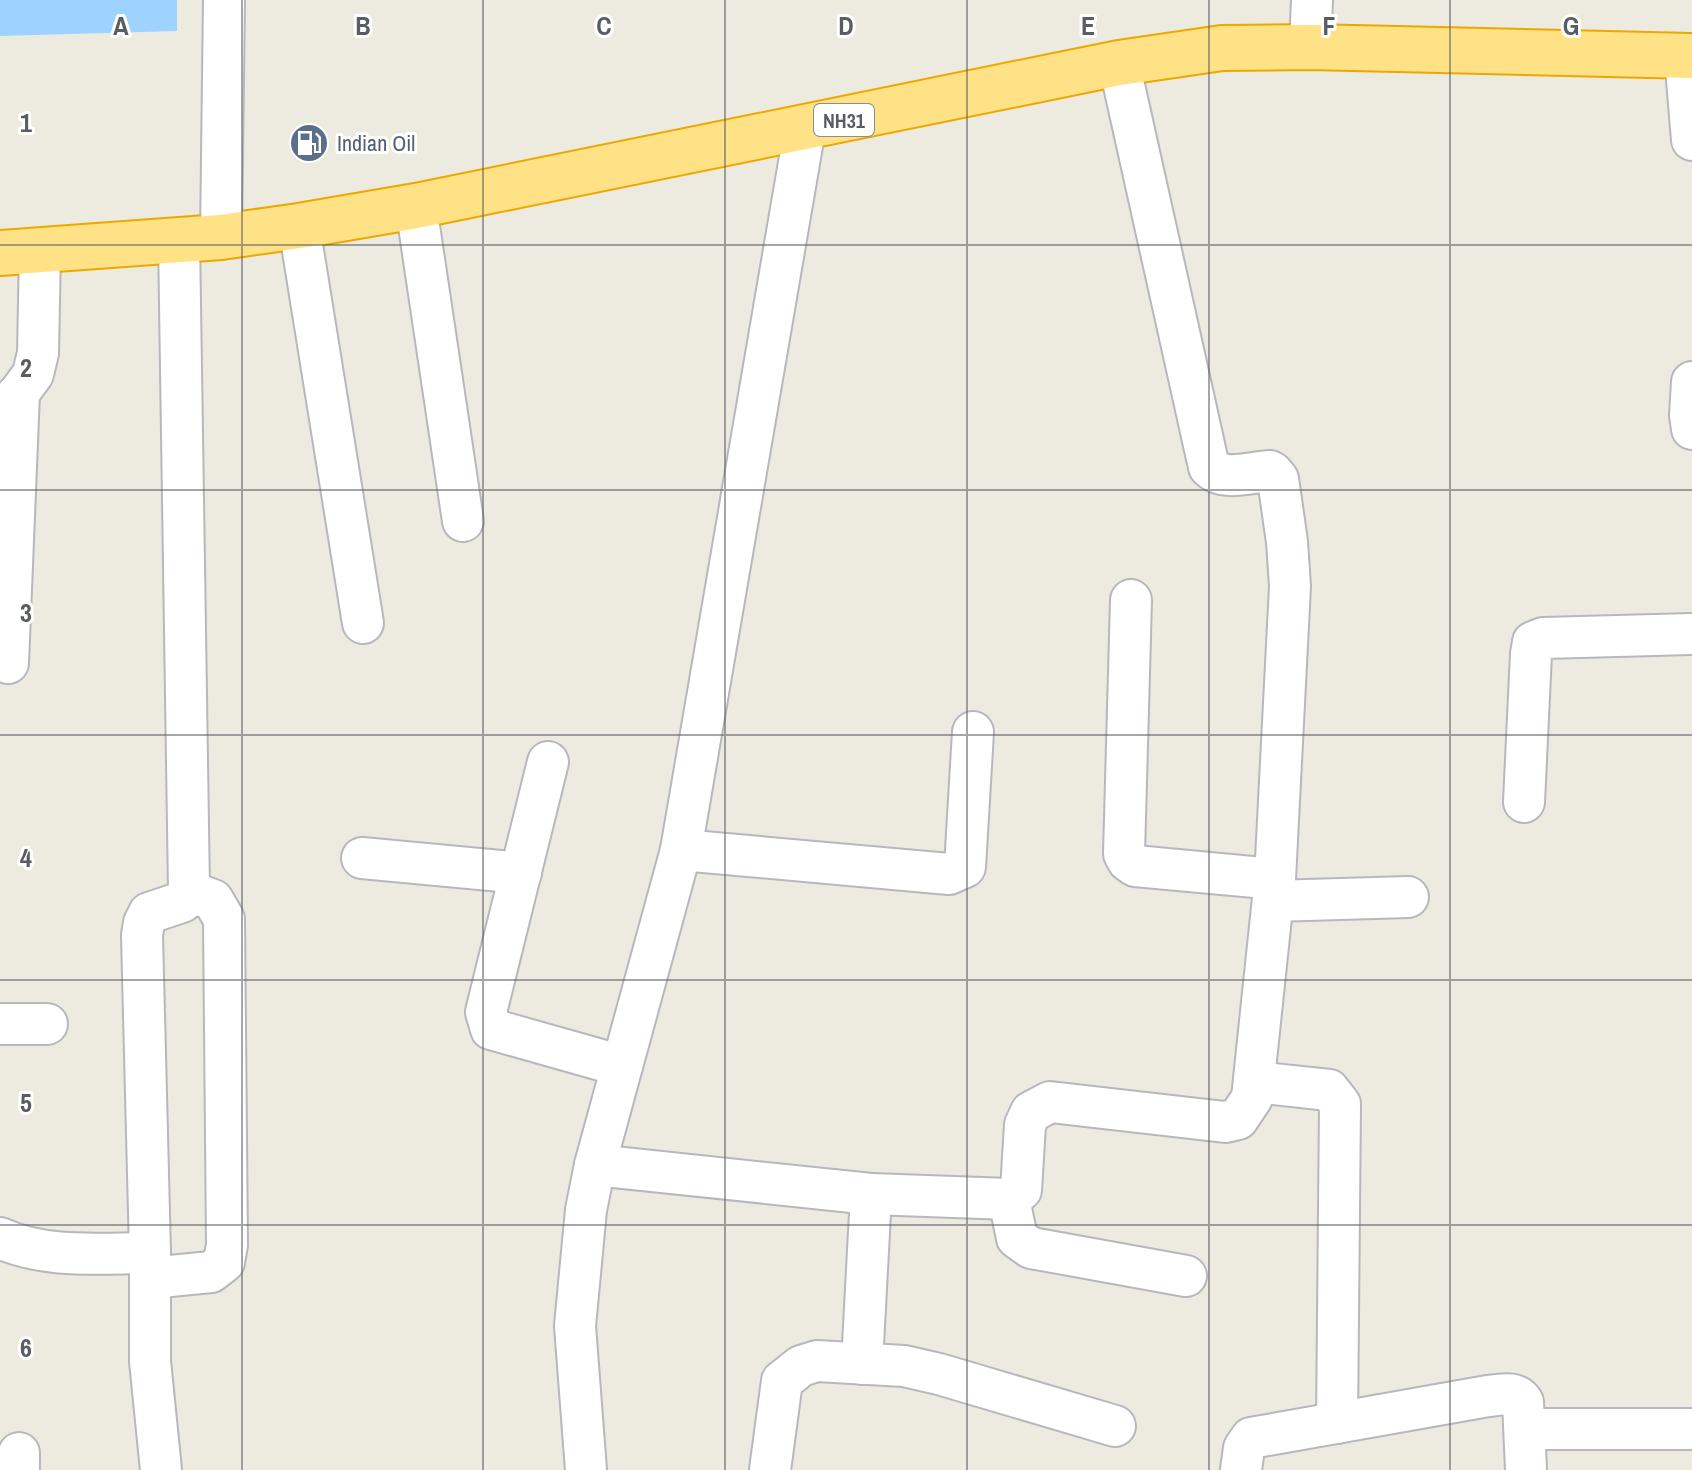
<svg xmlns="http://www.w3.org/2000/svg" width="1692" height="1470" viewBox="0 0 1692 1470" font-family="'Archivo Narrow',sans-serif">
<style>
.water{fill:#9ed3ff}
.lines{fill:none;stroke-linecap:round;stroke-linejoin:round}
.minor-casing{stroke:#b6b8be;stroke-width:44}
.highway-casing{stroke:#eda800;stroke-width:48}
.minor{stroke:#fff;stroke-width:40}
.highway{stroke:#ffe285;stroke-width:44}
.grid{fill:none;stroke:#595d62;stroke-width:2;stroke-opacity:0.55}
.labels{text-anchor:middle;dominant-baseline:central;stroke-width:6;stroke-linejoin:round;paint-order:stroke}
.shield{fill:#fff;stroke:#8b8e91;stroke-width:2}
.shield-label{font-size:20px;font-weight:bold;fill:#595d62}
.service-label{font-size:22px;fill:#4e5e75;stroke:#fff;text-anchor:start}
.grid-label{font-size:26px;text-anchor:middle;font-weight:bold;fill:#595d62;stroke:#fff;stroke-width:6;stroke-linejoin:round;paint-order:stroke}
</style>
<rect width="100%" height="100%" fill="#edeadf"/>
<path class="water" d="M 0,0 L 177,0 L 177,31 L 0,36 Z"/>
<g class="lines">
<g class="minor-casing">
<g id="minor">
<path d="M 1310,47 L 1312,0"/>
<path d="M 1685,56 L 1692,140"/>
<path d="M 1119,63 L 1209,467 C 1224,482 1250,472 1270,471 L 1273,473 L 1278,479 L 1287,542 L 1290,586 L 1275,879"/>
<path d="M 416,206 L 463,521"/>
<path d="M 299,226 L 363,623"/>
<path d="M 221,237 L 224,0"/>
<path d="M 1692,382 L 1690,415 L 1692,429"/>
<path d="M 0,412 L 19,393 L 33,374 L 38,353 L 40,251"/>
<path d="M 8,663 L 19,393"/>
<path d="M 548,762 L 486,1012 L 491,1029 L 622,1066"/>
<path d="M 1524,802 L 1531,654 L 1533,642 L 1543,638 L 1692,634"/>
<path d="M 681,850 L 949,874 L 965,867 L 973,732"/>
<path d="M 362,858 L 521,873"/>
<path d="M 1273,901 L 1408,897"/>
<path d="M 0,1024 L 47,1024"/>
<path d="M 1254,1082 L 1329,1090 L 1340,1104 L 1337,1423"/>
<path d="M 595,1165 L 871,1194 L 1009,1199 L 1021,1190 L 1025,1125 L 1031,1112 L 1050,1102 L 1225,1122 L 1238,1119 L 1252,1098 L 1275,879 L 1135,866 L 1128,861 L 1124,854 L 1131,600"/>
<path d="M 1009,1199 L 1017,1238 L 1031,1248 L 1186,1276"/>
<path d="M 0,1238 C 47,1259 99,1253 150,1253"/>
<path d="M 150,1278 L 211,1272 L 224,1262 L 227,1245 L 224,919 L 213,900 L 189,891"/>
<path d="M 862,1364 L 871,1194"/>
<path d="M 1525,1429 L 1692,1429"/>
<path d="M 19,1453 L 19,1470"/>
<path d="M 161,1470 L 150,1361 L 150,1253 L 142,935 L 144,923 L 149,913 L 182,902 L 187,898 L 189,891 L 179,239"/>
<path d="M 586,1470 L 575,1326 L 586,1210 L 595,1165 L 681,850 L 805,128"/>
<path d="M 770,1470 L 782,1381 L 801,1366 L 817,1361 L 904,1366 L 939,1374 L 1115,1426"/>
<path d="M 1241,1470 L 1244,1448 L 1251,1438 L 1488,1396 C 1501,1395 1515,1390 1523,1402 L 1526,1470"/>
</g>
</g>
<g class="highway-casing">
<path id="highway" d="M 0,253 L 221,237 L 299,226 L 416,206 L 1119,63 L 1222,48 L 1310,47 L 1692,56"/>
</g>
<use href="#minor" class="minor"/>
<use href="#highway" class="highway"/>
</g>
<path class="grid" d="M 242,0 L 242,1470M 483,0 L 483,1470M 725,0 L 725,1470M 967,0 L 967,1470M 1209,0 L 1209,1470M 1450,0 L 1450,1470M 0,245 L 1692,245M 0,490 L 1692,490M 0,735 L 1692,735M 0,980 L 1692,980M 0,1225 L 1692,1225"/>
<defs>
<g id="fuel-disc" transform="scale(2)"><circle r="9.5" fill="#5c6f8a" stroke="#fff"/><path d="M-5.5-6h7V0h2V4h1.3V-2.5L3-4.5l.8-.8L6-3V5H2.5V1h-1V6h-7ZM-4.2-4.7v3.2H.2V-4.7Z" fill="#fff"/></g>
</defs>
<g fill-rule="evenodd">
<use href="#fuel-disc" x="309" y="143"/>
</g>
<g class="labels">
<rect class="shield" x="814" y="104" width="60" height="32" rx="6"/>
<g class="shield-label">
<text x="844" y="120">NH31</text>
</g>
<g class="service-label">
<text x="337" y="143">Indian Oil</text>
</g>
</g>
<g class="grid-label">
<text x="121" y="35">A</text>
<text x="363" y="35">B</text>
<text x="604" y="35">C</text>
<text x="846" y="35">D</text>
<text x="1088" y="35">E</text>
<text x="1329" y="35">F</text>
<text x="1571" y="35">G</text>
<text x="26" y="132">1</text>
<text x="26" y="377">2</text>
<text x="26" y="622">3</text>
<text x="26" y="867">4</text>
<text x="26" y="1112">5</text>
<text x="26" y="1357">6</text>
</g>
</svg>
